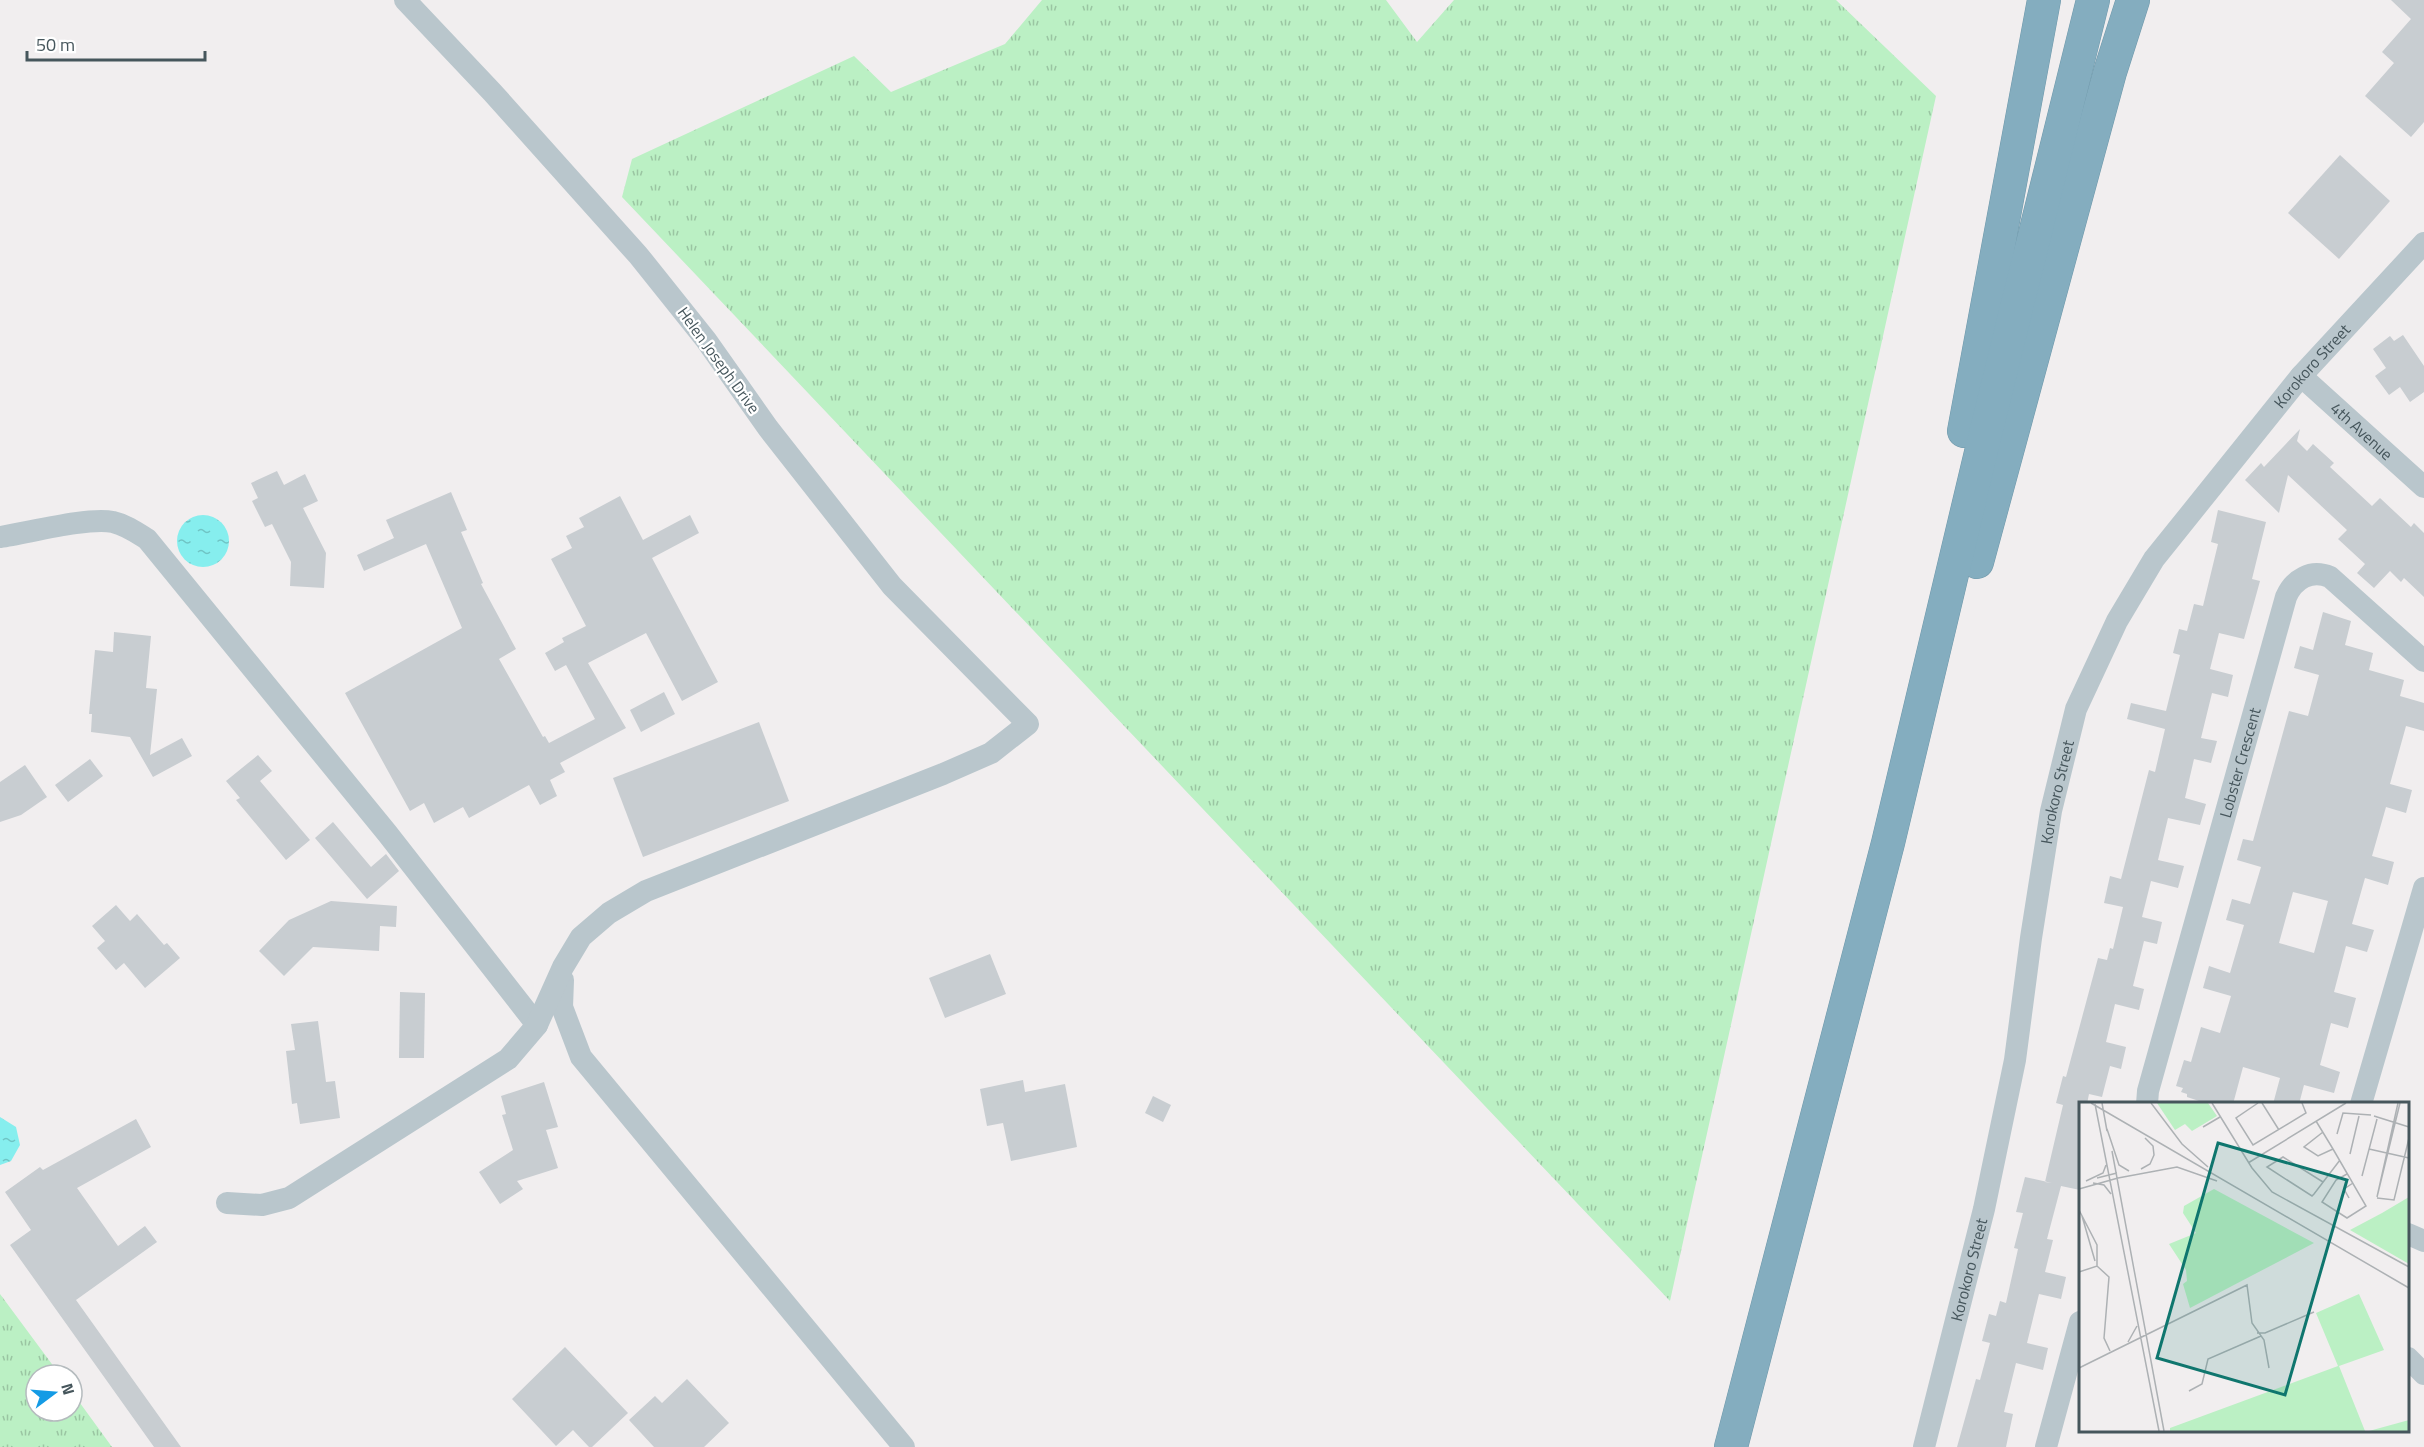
<svg xmlns="http://www.w3.org/2000/svg" width="2424" height="1447" viewBox="0 0 2424 1447" font-family="'Titillium Web',sans-serif">
<style>
.grass{fill:url(#grass-tufts)}
.water{fill:url(#water-ripples)}
.building{fill:#c8cdd1;fill-rule:evenodd}
.lines{fill:none;stroke-linecap:round;stroke-linejoin:round}
.highway-casing{stroke:#6f98aa;stroke-width:34}
.street{stroke:#b9c6cc;stroke-width:22}
.highway{stroke:#84adbf;stroke-width:33}
.labels{text-anchor:middle;dominant-baseline:central;stroke-width:4.5;stroke-linejoin:round;paint-order:stroke}
.street-label{font-size:16px;fill:#46565c;stroke:#fff}
.inset-road{fill:none;stroke:#adb1b4;stroke-width:1.5}
.view{fill:#0f766e;fill-opacity:0.15;stroke:#0f766e;stroke-width:3}
.inset-edge{fill:none;stroke:#46565c;stroke-width:3}
</style>
<defs>
<pattern id="grass-tufts" width="24" height="20" patternUnits="userSpaceOnUse" patternTransform="scale(1.5)"><rect width="24" height="20" fill="#bbf0c4"/><path d="M3 7l-1-3M5 7V3M7 7l1-3M15 17l-1-3M17 17v-4M19 17l1-3" fill="none" stroke="#9ac5a2"/></pattern>
<pattern id="water-ripples" width="26" height="14" patternUnits="userSpaceOnUse" patternTransform="scale(1.5)"><rect width="26" height="14" fill="#86eeee"/><path d="M2 4q2-2 4 0t4 0M15 11q2-2 4 0t4 0" fill="none" stroke="#6fc4c4"/></pattern>
</defs>
<rect width="100%" height="100%" fill="#f1eeef"/>
<g class="grass">
<path d="M 1042,0 L 1386,0 L 1417,42 L 1454,0 L 1836,0 L 1936,96 L 1670,1301 L 622,197 L 632,159 L 854,56 L 891,92 L 1005,44 Z"/>
<path d="M 0,1294 L 60,1375 L 36,1375 L 36,1411 L 72,1411 L 72,1392 L 112,1447 L 0,1447 Z"/>
</g>
<g class="water">
<circle cx="203" cy="541" r="26"/>
<path d="M 0,1117 L 16,1127 L 20,1145 L 11,1161 L 0,1165 Z"/>
</g>
<g class="building">
<path d="M 2391,0 L 2424,0 L 2424,122 L 2411,137 L 2365,96 L 2394,63 L 2382,52 L 2411,19 Z"/>
<path d="M 2340,155 L 2390,201 L 2339,259 L 2288,213 Z"/>
<path d="M 2403,335 L 2424,366 L 2424,392 L 2410,402 L 2400,387 L 2389,395 L 2375,376 L 2386,368 L 2373,349 L 2390,336 L 2394,341 Z"/>
<path d="M 2300,429 L 2297,441 L 2307,451 L 2313,444 L 2334,463 L 2330,467 L 2372,506 L 2380,498 L 2411,527 L 2414,523 L 2424,533 L 2424,597 L 2404,578 L 2401,582 L 2390,571 L 2374,588 L 2357,573 L 2365,564 L 2338,539 L 2347,530 L 2288,475 L 2279,513 L 2245,480 L 2261,463 L 2264,467 Z"/>
<path d="M 277,471 L 284,485 L 305,474 L 318,501 L 303,508 L 326,553 L 324,588 L 290,586 L 291,562 L 272,524 L 265,527 L 252,501 L 258,498 L 251,483 Z"/>
<path d="M 451,492 L 467,530 L 461,532 L 483,583 L 481,584 L 516,649 L 499,659 L 543,737 L 545,736 L 549,743 L 595,719 L 566,665 L 555,671 L 545,653 L 564,642 L 562,638 L 586,626 L 551,559 L 572,548 L 566,536 L 584,527 L 579,518 L 620,496 L 643,540 L 690,515 L 699,533 L 652,558 L 718,682 L 682,701 L 646,633 L 588,663 L 626,728 L 560,763 L 565,772 L 550,780 L 557,796 L 540,805 L 529,785 L 469,818 L 463,807 L 434,823 L 424,803 L 410,811 L 345,693 L 462,628 L 426,544 L 364,571 L 357,555 L 394,538 L 386,520 Z"/>
<path d="M 2218,510 L 2266,522 L 2252,579 L 2260,581 L 2244,639 L 2219,633 L 2210,669 L 2233,675 L 2228,697 L 2212,693 L 2201,738 L 2217,741 L 2211,763 L 2194,759 L 2185,798 L 2206,804 L 2200,825 L 2168,818 L 2158,860 L 2184,866 L 2178,888 L 2151,881 L 2142,917 L 2162,922 L 2157,944 L 2144,941 L 2133,986 L 2144,989 L 2139,1010 L 2115,1004 L 2106,1042 L 2126,1047 L 2121,1069 L 2110,1066 L 2102,1097 L 2089,1094 L 2087,1104 L 2080,1104 L 2080,1190 L 2061,1186 L 2047,1239 L 2053,1240 L 2045,1272 L 2066,1277 L 2061,1299 L 2039,1294 L 2027,1343 L 2048,1348 L 2043,1370 L 2016,1363 L 2004,1412 L 2013,1414 L 2006,1447 L 1957,1447 L 1976,1379 L 1980,1380 L 1990,1343 L 1982,1341 L 1989,1314 L 1996,1316 L 2000,1301 L 2006,1303 L 2018,1249 L 2014,1248 L 2023,1213 L 2016,1212 L 2025,1177 L 2052,1183 L 2045,1182 L 2063,1105 L 2056,1103 L 2063,1076 L 2066,1077 L 2098,958 L 2107,960 L 2110,948 L 2113,949 L 2123,907 L 2104,903 L 2110,876 L 2121,879 L 2149,770 L 2155,772 L 2165,729 L 2127,719 L 2131,703 L 2166,711 L 2180,655 L 2173,653 L 2179,629 L 2187,631 L 2194,604 L 2203,606 L 2218,544 L 2211,542 Z"/>
<path d="M 2323,612 L 2351,621 L 2345,645 L 2373,653 L 2369,670 L 2404,680 L 2400,696 L 2424,703 L 2424,731 L 2406,726 L 2390,784 L 2412,790 L 2406,813 L 2386,807 L 2372,856 L 2394,862 L 2388,885 L 2365,878 L 2352,924 L 2374,930 L 2367,952 L 2346,946 L 2334,992 L 2356,998 L 2348,1028 L 2331,1023 L 2320,1065 L 2340,1072 L 2334,1093 L 2304,1085 L 2299,1104 L 2273,1104 L 2280,1078 L 2243,1067 L 2233,1104 L 2208,1104 L 2187,1097 L 2187,1094 L 2181,1092 L 2183,1088 L 2176,1086 L 2184,1060 L 2191,1062 L 2201,1027 L 2220,1033 L 2231,996 L 2203,988 L 2209,966 L 2230,973 L 2244,925 L 2226,920 L 2232,899 L 2250,904 L 2261,867 L 2237,860 L 2243,839 L 2253,841 L 2289,711 L 2308,716 L 2319,675 L 2294,668 L 2300,646 L 2313,650 ZM 2293,892 L 2328,901 L 2314,953 L 2279,943 Z"/>
<path d="M 114,632 L 151,636 L 146,688 L 157,689 L 150,755 L 182,738 L 192,756 L 153,777 L 130,737 L 91,732 L 92,714 L 89,714 L 95,650 L 113,652 Z"/>
<path d="M 664,692 L 675,714 L 641,732 L 630,710 Z"/>
<path d="M 759,722 L 789,801 L 643,857 L 613,778 Z"/>
<path d="M 258,755 L 272,771 L 260,781 L 310,840 L 286,860 L 236,800 L 240,798 L 226,781 Z"/>
<path d="M 90,759 L 103,776 L 68,802 L 55,785 Z"/>
<path d="M 25,765 L 47,797 L 21,815 L 0,822 L 0,782 Z"/>
<path d="M 333,822 L 371,867 L 386,854 L 399,871 L 367,899 L 315,838 Z"/>
<path d="M 331,901 L 397,906 L 396,927 L 380,926 L 379,951 L 313,947 L 284,976 L 259,951 L 289,920 Z"/>
<path d="M 116,905 L 130,921 L 137,914 L 164,945 L 167,943 L 180,958 L 145,988 L 124,963 L 116,970 L 97,948 L 105,941 L 92,926 Z"/>
<path d="M 990,954 L 1006,994 L 945,1018 L 929,978 Z"/>
<path d="M 400,992 L 425,993 L 424,1058 L 399,1058 Z"/>
<path d="M 318,1021 L 326,1082 L 335,1081 L 340,1118 L 300,1124 L 297,1103 L 292,1104 L 286,1051 L 295,1050 L 291,1024 Z"/>
<path d="M 1023,1080 L 1025,1092 L 1065,1084 L 1077,1147 L 1011,1161 L 1003,1123 L 987,1126 L 980,1089 Z"/>
<path d="M 544,1082 L 558,1127 L 546,1130 L 558,1168 L 517,1181 L 523,1189 L 500,1204 L 479,1172 L 513,1150 L 502,1115 L 506,1114 L 501,1096 Z"/>
<path d="M 1153,1096 L 1171,1105 L 1163,1122 L 1145,1113 Z"/>
<path d="M 136,1119 L 151,1147 L 77,1188 L 118,1246 L 145,1226 L 157,1242 L 76,1300 L 181,1447 L 154,1447 L 10,1245 L 31,1230 L 5,1192 L 40,1167 L 43,1170 Z"/>
<path d="M 565,1347 L 628,1413 L 592,1447 L 589,1447 L 573,1430 L 556,1446 L 512,1399 Z"/>
<path d="M 687,1379 L 729,1423 L 704,1447 L 654,1447 L 629,1420 L 655,1396 L 662,1403 Z"/>
</g>
<g class="lines">
<g class="highway-casing">
<g id="highway">
<path d="M 1964,431 L 2044,0"/>
<path d="M 1977,562 L 2110,72 L 2133,0"/>
<path d="M 1731,1447 L 1888,843 L 1988,423 L 2093,0"/>
</g>
</g>
<g class="street">
<path id="s1" d="M 2301,376 L 2424,487"/>
<path d="M 0,537 C 28,533 87,517 113,522 C 126,525 136,532 147,539 L 387,833 L 537,1025"/>
<path d="M 563,980 L 562,1007 L 581,1057 L 904,1447"/>
<path id="s2" d="M 2147,1104 L 2148,1091 L 2286,597 C 2294,579 2311,569 2330,577 L 2424,661"/>
<path d="M 2361,1104 L 2424,888"/>
<path d="M 227,1203 L 262,1205 L 289,1198 L 508,1059 L 537,1025 L 563,967 L 581,937 L 609,913 L 646,891 L 943,774 L 991,753 L 1028,724 L 892,586 L 768,428 L 706,340 L 638,255 L 492,92 L 405,0"/>
<path d="M 2408,1234 L 2424,1241"/>
<path d="M 2408,1358 L 2424,1374"/>
<path id="s3" d="M 1924,1447 L 1984,1209 L 2015,1060 L 2031,938 L 2051,811 L 2076,709 L 2117,621 L 2154,559 L 2301,376 L 2424,243"/>
<path d="M 2046,1447 L 2080,1322"/>
</g>
<use href="#highway" class="highway"/>
</g>
<g class="labels">
<g class="street-label">
<text transform="translate(719 360) rotate(54)">Helen Joseph Drive</text>
<text stroke="none"><textPath href="#s3" startOffset="1173">Korokoro Street</textPath></text>
<text stroke="none"><textPath href="#s1" startOffset="82">4th Avenue</textPath></text>
<text stroke="none"><textPath href="#s2" startOffset="354">Lobster Crescent</textPath></text>
<text stroke="none"><textPath href="#s3" startOffset="669">Korokoro Street</textPath></text>
<text stroke="none"><textPath href="#s3" startOffset="183">Korokoro Street</textPath></text>
</g>
</g>
<g transform="translate(2079 1102)">
<rect width="330" height="330" fill="#f1eeef"/>
<path d="M 78,1 L 129,1 L 138,14 L 113,29 L 106,22 L 96,28 ZM 135,87 L 235,141 L 111,206 L 104,182 L 108,179 L 107,168 L 90,142 L 117,131 L 104,111 L 105,104 ZM 330,95 L 330,162 L 271,128 L 303,111 ZM 280,192 L 305,248 L 260,264 L 286,329 L 91,329 L 91,326 L 259,264 L 237,211 ZM 330,318 L 330,329 L 290,329 Z" fill="#bbf0c4"/>
<path class="inset-road" d="M 12,1 L 330,186M 23,1 L 28,29M 72,1 L 103,42 L 129,65M 133,1 L 173,66 L 193,90 L 330,165M 179,1 L 157,16 L 174,43 L 227,11 L 223,1M 183,1 L 200,28M 319,1 L 298,95 L 321,1M 16,2 L 80,329M 295,14 L 330,25M 237,19 L 254,47 L 287,104 L 268,116 L 243,100 L 257,78 L 268,72M 124,25 L 141,15M 28,27 L 40,63 L 50,69M 244,30 L 225,45 L 239,54 L 254,47M 258,32 L 264,11 L 292,13M 290,47 L 330,56M 33,49 L 85,329M 271,52 L 280,14M 169,61 L 267,1M 62,67 L 71,62 L 75,53 L 74,44 L 66,36M 283,74 L 298,17M 18,76 L 38,71M 39,76 L 98,65 L 138,79M 7,79 L 24,71 L 27,63M 244,80 L 204,55 L 188,65 L 233,94 L 235,92 L 261,58M 14,81 L 25,83 L 32,92M 0,87 L 39,76M 270,96 L 265,87 L 274,81M 298,96 L 315,98 L 330,36M 0,108 L 18,143 L 18,164M 3,114 L 16,159M 0,170 L 18,164 L 30,175 L 25,236 L 31,249M 178,231 L 186,231 L 235,210M 49,240 L 58,224M 0,266 L 168,183 L 173,221 L 185,238 L 190,266M 110,289 L 123,282 L 129,257 L 182,234"/>
<path class="view" d="M 139,41 L 268,78 L 206,293 L 78,256 Z"/>
<rect width="330" height="330" class="inset-edge"/>
</g>
<g transform="translate(54 1393) rotate(74)"><circle r="28" fill="#ffffff" stroke="#b5bbbe" stroke-width="1.5"/>
<path d="M0-4.5L10 22L0 15L-10 22Z" fill="#149be5"/>
<text y="-9" font-size="16" font-weight="bold" text-anchor="middle" fill="#46565c">N</text>
</g>
<path d="M27 51v9h178v-9" fill="none" stroke="#46565c" stroke-width="3"/>
<text x="36" y="51" font-size="18" fill="#46565c" stroke="#ffffff" stroke-width="4.5" paint-order="stroke">50 m</text>
</svg>
